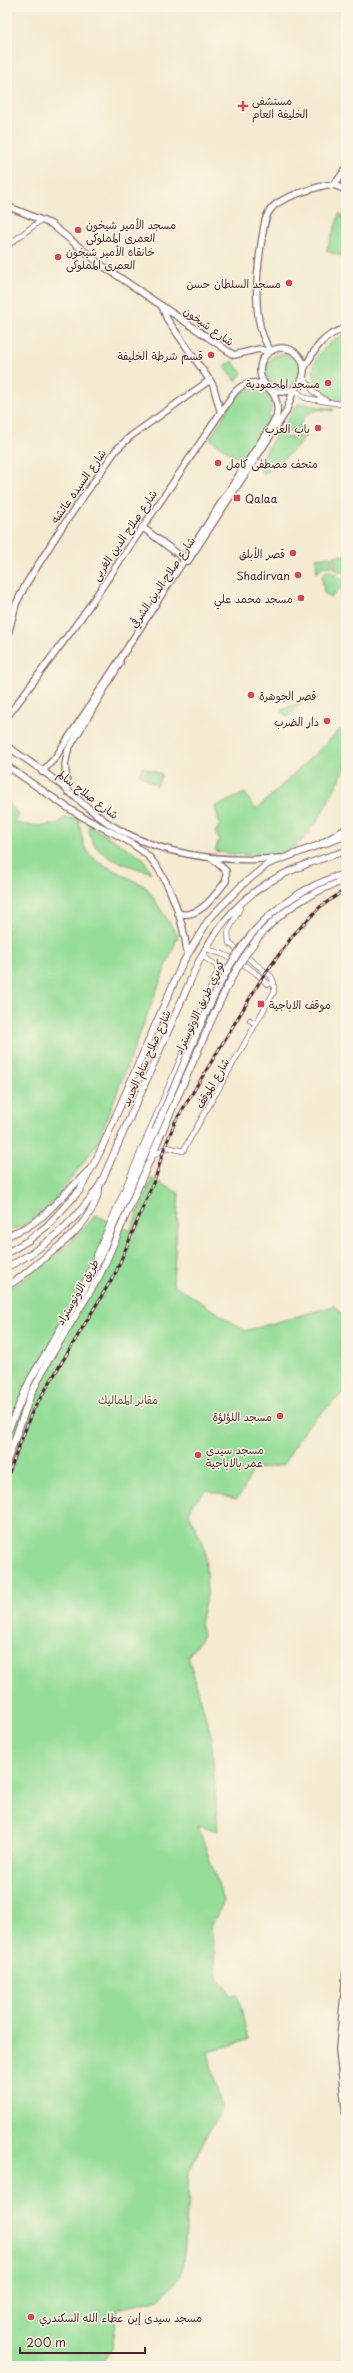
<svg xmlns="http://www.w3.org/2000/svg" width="353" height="2373" viewBox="0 0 353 2373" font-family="'Playpen Sans','Playpen Sans Arabic',sans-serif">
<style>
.green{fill:#95dd98;stroke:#707e62}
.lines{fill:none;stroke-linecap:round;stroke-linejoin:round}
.minor-casing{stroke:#866665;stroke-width:6}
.major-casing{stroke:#866665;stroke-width:8}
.highway-casing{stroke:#866665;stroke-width:8}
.minor{stroke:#fff;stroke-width:4.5}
.major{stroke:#fff;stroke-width:5.5}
.highway{stroke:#fff;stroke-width:6}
.rail-casing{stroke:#4a1f2b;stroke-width:3}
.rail{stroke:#fcf5e5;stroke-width:1.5;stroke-dasharray:4.5;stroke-linecap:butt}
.highway-bridge-casing{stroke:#866665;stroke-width:8;stroke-linecap:butt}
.highway-bridge{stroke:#fff;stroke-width:6}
.poi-dot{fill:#d1495b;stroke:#fcf5e5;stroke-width:1.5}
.labels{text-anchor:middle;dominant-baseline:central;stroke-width:3;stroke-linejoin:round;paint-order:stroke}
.poi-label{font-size:11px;fill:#4a1f2b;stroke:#fcf5e5;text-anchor:start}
.street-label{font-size:11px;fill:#4a1f2b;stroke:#fcf5e5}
.park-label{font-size:11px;fill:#5d4e46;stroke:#fcf5e5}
</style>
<rect width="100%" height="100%" fill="#fcf5e5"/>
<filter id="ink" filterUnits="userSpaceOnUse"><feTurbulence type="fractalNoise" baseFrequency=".025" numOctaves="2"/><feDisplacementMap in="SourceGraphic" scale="8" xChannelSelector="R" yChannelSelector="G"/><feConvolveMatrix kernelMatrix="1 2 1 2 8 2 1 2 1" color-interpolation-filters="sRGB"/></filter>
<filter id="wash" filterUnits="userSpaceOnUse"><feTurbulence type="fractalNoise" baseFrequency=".012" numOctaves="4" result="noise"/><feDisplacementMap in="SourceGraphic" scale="16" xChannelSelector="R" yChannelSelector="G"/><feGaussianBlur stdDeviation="0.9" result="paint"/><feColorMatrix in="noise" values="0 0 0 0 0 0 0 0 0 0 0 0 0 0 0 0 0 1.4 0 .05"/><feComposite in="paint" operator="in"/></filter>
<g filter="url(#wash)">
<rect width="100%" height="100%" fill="#f5ebd2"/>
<g class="green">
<path d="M 340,213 L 346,224 L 346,257 L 326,251 Z"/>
<path d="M 346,333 L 346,403 C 313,397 301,368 328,345 C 333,340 340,337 346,333 Z"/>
<circle cx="283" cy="371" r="17"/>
<path d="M 232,361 L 242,373 L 236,381 L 224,367 Z"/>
<path d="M 252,389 C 295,394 253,445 243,462 L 210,439 C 220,423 233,393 252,389 Z"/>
<path d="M 298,404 L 302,404 L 334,409 L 333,411 C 317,408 305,410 299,428 L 302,429 L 293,434 L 286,429 L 285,424 Z"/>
<path d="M 280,429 L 287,437 L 294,438 L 302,435 L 303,440 L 296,448 L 265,474 L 261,471 L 261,459 Z"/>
<path d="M 346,555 L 346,574 L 335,569 L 334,556 Z"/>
<path d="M 331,556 L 333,567 L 324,566 L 317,573 L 316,558 Z"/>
<path d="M 326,571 L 331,572 L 344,581 L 343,587 L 330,598 L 324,593 L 322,577 Z"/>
<path d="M 303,701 L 287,718 L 282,710 Z"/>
<path d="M 346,724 L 346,767 L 316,824 L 309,829 L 310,832 C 304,839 297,846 289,850 C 271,859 234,855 215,851 L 219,839 L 215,832 L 220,825 L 215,807 L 245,793 L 254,808 L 258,808 Z"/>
<path d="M 142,767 L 162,774 L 157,786 L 139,774 Z"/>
<path d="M 7,802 L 18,814 L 15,822 C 22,826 53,827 59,823 C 61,822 62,819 64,818 L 78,818 L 84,846 L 88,852 L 98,862 L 146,887 L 178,936 L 96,1146 L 53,1202 L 41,1213 L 23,1226 L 7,1231 Z"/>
<path d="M 89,825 L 143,858 L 151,873 C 128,864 87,858 89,825 Z"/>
<path d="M 152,1179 L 179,1193 L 173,1284 L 245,1331 L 334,1306 L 346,1319 L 346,1390 L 306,1427 L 283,1465 L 252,1470 L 243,1491 L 236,1499 L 207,1490 L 191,1505 L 189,1514 L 205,1548 L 207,1595 L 200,1623 L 203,1636 L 188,1656 L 211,1735 L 218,1831 L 198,1826 L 224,1901 L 211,1926 L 217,1977 L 231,1995 L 238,1995 L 248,2040 L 208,2052 L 222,2111 L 204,2140 L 189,2172 L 185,2244 L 181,2276 L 160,2299 L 118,2309 L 112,2349 L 99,2366 L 7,2366 L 7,1290 C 35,1274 76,1241 95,1215 L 130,1231 Z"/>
</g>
</g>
<g filter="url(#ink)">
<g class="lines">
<g class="minor-casing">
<g id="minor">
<path d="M 7,246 L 41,220"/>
<path d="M 303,377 L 314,392 L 325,400"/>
<path d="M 294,389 L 305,398 L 346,405"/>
<path d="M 205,949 C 226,953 254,968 267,984 L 274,983"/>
<path d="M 250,1020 L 256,1024"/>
<path d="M 151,1157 L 167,1147 L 183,1151 L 274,992 L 274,983 L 271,976 L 229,943 L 228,932 L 240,908"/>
<path d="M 83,1286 L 218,971 L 216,965 L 202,956"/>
</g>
</g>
<g class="major-casing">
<g id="major">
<path d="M 334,185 L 346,169"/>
<path d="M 345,190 L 346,179"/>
<path d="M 7,206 L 51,224 L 100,264 L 234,355 L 259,349 L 269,352"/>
<path d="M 162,306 L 167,319 L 213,385 L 220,410"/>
<circle cx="282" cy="370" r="22"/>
<path d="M 271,351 C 250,323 257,270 262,238 C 264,228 264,217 271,209 C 280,197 312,189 326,185 L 334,185 L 346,190"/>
<path d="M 304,369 C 315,348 323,335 346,328"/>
<path d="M 142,527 L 187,561"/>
<path d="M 188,561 L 286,412 L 294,389"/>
<path d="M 7,638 L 16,604 L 26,584 L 60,530 L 116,450 L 131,436 L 210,380"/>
<path d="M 7,717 L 81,618 L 234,393 C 253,370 284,389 276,418 L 89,707 L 55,758 L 42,772"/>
<path d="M 7,746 C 25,759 44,771 61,785 C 78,799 93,813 111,825 C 163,857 222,863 281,858"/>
<path d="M 7,766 C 31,782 55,800 81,816 C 103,829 133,840 151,859 C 170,881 184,924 187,952"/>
<path d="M 68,792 L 65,765 L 68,750 L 120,663"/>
<path d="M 178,913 C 199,920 215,895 226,881 L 226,871 L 213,859"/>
<path d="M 346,1973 L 339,2049 L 346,2116"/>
</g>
</g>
<g class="highway-casing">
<g id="highway">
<path d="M 323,844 L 346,836"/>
<path d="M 7,1236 L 27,1227 L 43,1216 L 92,1167"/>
<path d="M 7,1253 L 29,1240 L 48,1225 L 80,1190 L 100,1152 L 182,964 L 209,919 L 242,885 L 268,864 L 319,845 L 346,829"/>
<path d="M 7,1267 C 46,1248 76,1221 100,1185 L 199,961 C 234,893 276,872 346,851"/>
<path d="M 7,1286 C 19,1280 29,1270 39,1262 C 64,1243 92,1222 99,1190"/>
<path d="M 7,1433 L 30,1380 L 91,1277 L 155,1131"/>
<path d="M 7,1461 L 31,1394 L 48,1361 L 100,1275 L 162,1132"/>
</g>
</g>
<use href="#minor" class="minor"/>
<use href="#major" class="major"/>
<use href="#highway" class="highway"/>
<g class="rail-casing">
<path id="rail" d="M 7,1478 L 32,1412 L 116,1272 L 156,1176 L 164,1149 L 175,1122 L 262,978 L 294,934 L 320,907 L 346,889"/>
</g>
<use href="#rail" class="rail"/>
<g class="highway-bridge-casing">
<g id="highway-bridge">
<path d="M 155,1131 C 169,1099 183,1066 197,1033 C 231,955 260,900 346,873"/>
<path d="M 162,1132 C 176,1100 190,1068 205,1035 C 237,961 263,907 346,880"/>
</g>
</g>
<use href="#highway-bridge" class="highway-bridge"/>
</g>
</g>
<g class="poi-dot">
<path d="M241 100h4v4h4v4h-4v4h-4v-4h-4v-4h4z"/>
<circle cx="78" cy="230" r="4"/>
<circle cx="58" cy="257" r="4"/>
<circle cx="289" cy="283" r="4"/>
<circle cx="211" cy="355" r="4"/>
<circle cx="328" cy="383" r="4"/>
<circle cx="318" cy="428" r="4"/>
<circle cx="218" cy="463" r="4"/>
<rect x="233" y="494" width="8" height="8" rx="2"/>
<circle cx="293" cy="553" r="4"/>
<circle cx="298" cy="575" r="4"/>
<circle cx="301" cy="598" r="4"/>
<circle cx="251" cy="695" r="4"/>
<circle cx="327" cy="721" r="4"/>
<rect x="257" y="1000" width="8" height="8" rx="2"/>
<circle cx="280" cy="1416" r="4"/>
<circle cx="198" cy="1455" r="4"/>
<circle cx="31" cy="2317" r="4"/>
</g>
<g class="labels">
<g class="poi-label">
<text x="252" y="100">مستشفى<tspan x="252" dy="13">الخليفة العام</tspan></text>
<text x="86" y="224">مسجد الأمير شيخون<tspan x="86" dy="13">العمرى المملوكى</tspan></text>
<text x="66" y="251">خانقاه الأمير شيخون<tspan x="66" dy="13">العمرى المملوكى</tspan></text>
<text x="281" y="283" text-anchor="end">مسجد السلطان حسن</text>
<text x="203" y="355" text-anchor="end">قسم شرطة الخليفة</text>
<text x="320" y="383" text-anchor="end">مسجد المحمودية</text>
<text x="310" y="428" text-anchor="end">باب العزب</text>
<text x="226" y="463">متحف مصطفى كامل</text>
<text x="245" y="498">Qalaa</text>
<text x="285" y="553" text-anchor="end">قصر الأبلق</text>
<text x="290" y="575" text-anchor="end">Shadirvan</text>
<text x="293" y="598" text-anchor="end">مسجد محمد علي</text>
<text x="259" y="695">قصر الجوهرة</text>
<text x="319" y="721" text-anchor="end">دار الضرب</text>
<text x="269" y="1004">موقف الاباجية</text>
<text x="272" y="1416" text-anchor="end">مسجد اللؤلؤة</text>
<text x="206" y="1449">مسجد سيدى<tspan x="206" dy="13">عمر بالاباجية</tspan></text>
<text x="39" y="2317">مسجد سيدى إبن عطاء الله السكندري</text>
</g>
<g class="street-label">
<text transform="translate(209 326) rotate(35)">شارع شيخون</text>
<text transform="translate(78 486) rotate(-55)">شارع السيده عائشه</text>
<text transform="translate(124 535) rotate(-56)">شارع صلاح الدين الغربى</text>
<text transform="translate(162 582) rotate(-56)">شارع صلاح الدين الشرقي</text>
<text transform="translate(88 794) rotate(37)">شارع صلاح سالم</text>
<text transform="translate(199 1007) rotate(-65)">كوبري طريق الاوتوستراد</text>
<text transform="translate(146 1058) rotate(-66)">شارع صلاح سالم الجديد</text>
<text transform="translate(212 1083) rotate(-60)">شارع الموقف</text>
<text transform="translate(77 1292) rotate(-60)">طريق الاوتوستراد</text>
</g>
<g class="park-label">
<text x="128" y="1399">مقابر المماليك</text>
</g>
</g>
<rect width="353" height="2373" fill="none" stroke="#fcf5e5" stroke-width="24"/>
<path d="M20 2347v6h125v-6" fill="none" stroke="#4a1f2b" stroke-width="2"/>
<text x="26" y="2347" font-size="12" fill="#4a1f2b" stroke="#fcf5e5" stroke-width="3" paint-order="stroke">200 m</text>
</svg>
